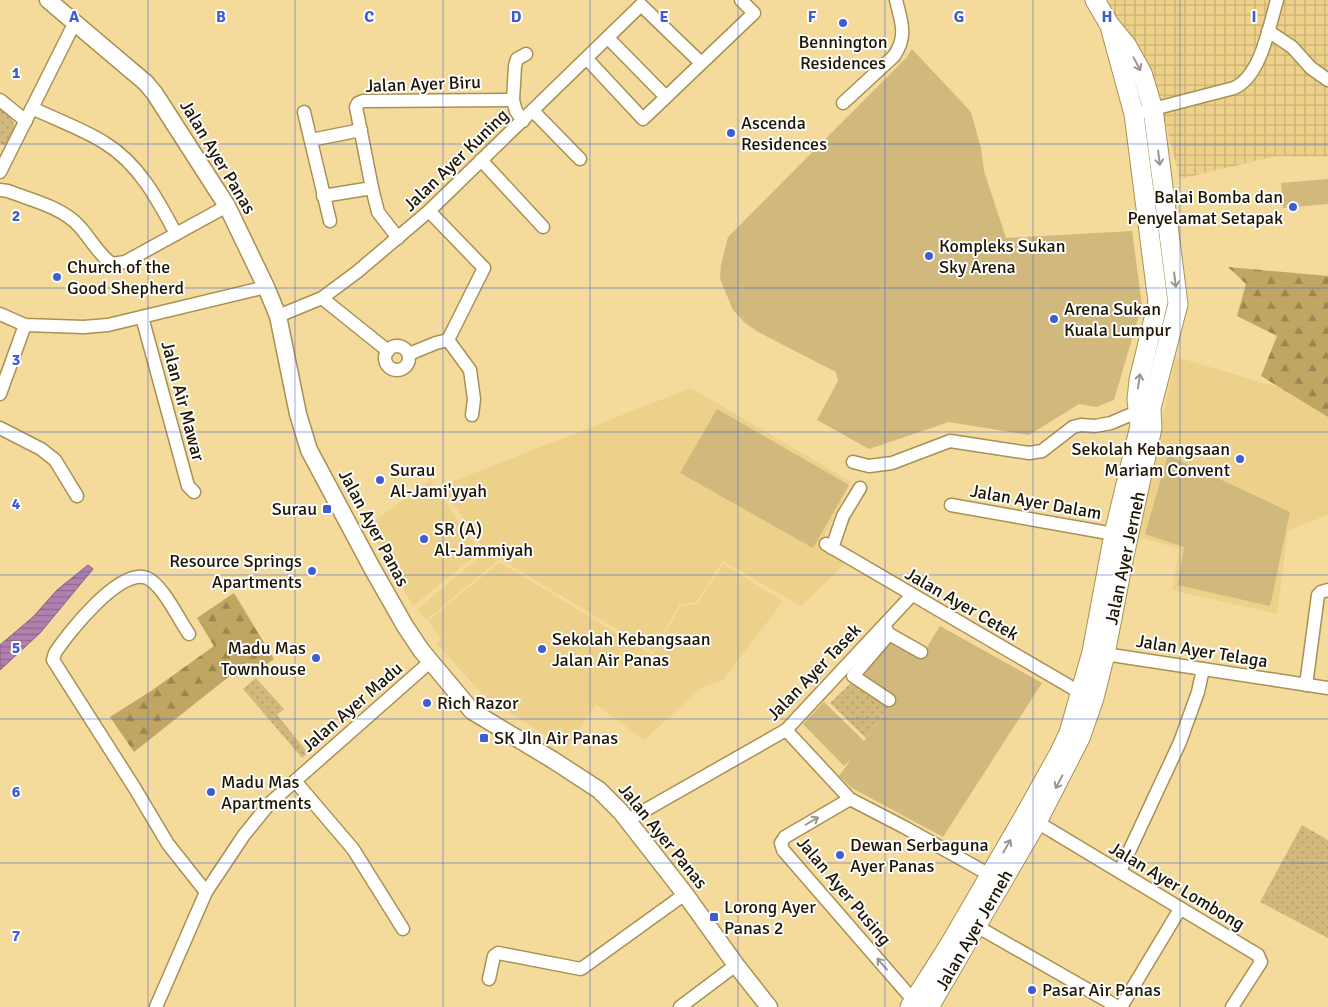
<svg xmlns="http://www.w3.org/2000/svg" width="1328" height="1007" viewBox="0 0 1328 1007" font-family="Signika,sans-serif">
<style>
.built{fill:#edd089}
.industrial{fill:url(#industrial-grid)}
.grass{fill:url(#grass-dots)}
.forest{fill:url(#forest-firs)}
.pitch{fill:#d1b87c}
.water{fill:url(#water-rules);stroke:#865f7b}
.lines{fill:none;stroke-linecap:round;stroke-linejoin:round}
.minor-casing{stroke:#a99154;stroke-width:15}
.tertiary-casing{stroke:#a99154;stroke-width:19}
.secondary-casing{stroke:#a99154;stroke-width:21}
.minor{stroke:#fff;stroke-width:12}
.tertiary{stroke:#fff;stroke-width:16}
.secondary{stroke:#fff;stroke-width:19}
.oneway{stroke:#9a968c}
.grid{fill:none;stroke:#3e5ed0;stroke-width:1;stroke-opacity:0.55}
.poi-dot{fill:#3e5ed0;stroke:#fdfdfd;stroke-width:2}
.labels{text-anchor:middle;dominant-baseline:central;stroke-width:4;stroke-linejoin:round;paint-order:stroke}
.poi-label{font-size:18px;fill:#1e1500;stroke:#fdfdfd;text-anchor:start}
.street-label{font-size:18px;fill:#1e1500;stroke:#fdfdfd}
.grid-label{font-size:16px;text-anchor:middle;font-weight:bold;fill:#3e5ed0;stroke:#fdfdfd;stroke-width:4;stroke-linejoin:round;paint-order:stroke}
</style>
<defs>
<pattern id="industrial-grid" width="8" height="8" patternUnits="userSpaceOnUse" patternTransform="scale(1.25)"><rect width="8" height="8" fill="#edd089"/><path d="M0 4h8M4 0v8" fill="none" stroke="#cbb274"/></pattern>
<pattern id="grass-dots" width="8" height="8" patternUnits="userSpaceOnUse" patternTransform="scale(1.25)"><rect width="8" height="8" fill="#d1b87c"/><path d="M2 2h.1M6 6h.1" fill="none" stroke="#b39d69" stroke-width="1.8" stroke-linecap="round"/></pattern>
<pattern id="forest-firs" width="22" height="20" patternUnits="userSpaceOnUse" patternTransform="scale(1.25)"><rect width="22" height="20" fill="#c1a663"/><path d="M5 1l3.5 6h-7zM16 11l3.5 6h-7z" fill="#9c864f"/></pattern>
<pattern id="water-rules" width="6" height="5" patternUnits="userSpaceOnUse" patternTransform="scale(1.25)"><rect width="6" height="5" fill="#b27fb0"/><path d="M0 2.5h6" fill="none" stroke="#90678d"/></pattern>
</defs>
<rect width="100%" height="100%" fill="#f4da9b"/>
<g class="built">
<path d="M 1176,357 L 1328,402 L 1328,515 L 1288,530 L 1277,614 L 1172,590 L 1180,549 L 1136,536 Z"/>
<path d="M 691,388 L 851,482 L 820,545 L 847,562 L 801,606 L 723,561 L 696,602 L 680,604 L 653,651 L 500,559 L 426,620 L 417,609 L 486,552 L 441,486 Z"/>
<path d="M 430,480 L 480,552 L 413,606 L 368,526 Z"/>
<path d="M 500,562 L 652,655 L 681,606 L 697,604 L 723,564 L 783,601 L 723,680 L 701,688 L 644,740 L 596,704 L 567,748 L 488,700 L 436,643 L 441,639 L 428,621 Z"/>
</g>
<path class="industrial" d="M 1101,0 L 1328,0 L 1328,157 L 1276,156 L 1180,179 L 1158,93 Z"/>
<g class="grass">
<path d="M 0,109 C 18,123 17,125 8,145 L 3,145 L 0,143 Z"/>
<path d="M 256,678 L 284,709 L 277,715 L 308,753 L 302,758 L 243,689 Z"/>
<path d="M 854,680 L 891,704 L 866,738 L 830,703 Z"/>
<path d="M 1302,825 L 1328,840 L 1328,938 L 1260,902 Z"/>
</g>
<g class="forest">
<path d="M 1228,267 L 1328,276 L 1328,417 L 1261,376 L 1277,336 L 1237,316 L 1246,284 Z"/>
<path d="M 234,593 L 274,659 L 267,664 L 246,663 L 134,752 L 110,717 L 151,691 L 214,646 L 197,618 Z"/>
</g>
<g class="pitch">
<path d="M 912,49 L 971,112 L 981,148 L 984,171 L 1006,238 L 1132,231 L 1142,305 L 1114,400 L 1096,407 L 1079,404 L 1029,435 L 949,422 L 869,449 L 817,420 L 838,381 L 836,372 L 758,332 L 745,323 L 733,310 L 720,279 L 721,265 L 728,237 L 906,58 Z"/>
<path d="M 1328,179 L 1328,204 L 1283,208 L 1281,183 Z"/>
<path d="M 717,409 L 849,485 L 813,548 L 680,473 Z"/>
<path d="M 1168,455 L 1290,512 L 1270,606 L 1178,585 L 1184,547 L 1145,534 Z"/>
<path d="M 940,626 L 1042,683 L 943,837 L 852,788 L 839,776 L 852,758 L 844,766 L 803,724 L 824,702 L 864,741 L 892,703 L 863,677 L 891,637 L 922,655 Z"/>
</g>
<path class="water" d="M 88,565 L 93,569 L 40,633 L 0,670 L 0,645 L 33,617 L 57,590 Z"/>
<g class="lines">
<g class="minor-casing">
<g id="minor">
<path d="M 1268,31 L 1292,47 L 1311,68 L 1328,80"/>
<path d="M 609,39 L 666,97"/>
<path d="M 587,59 L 643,119 L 754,13 L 741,0"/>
<path d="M 0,100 L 26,121"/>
<path d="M 843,103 L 894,56 C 908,36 901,21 896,0"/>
<path d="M 32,108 C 55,119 85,130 105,143 C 139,164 158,200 176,234"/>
<path d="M 533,111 L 580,159"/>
<path d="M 304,112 L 330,221"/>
<path d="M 1134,114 L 1234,88 C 1261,76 1269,27 1277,0"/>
<path d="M 523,121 L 516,111 L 513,100 L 515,66 L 517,59 L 526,54"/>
<path d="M 311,140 L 361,130"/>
<path d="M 481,160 L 543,227"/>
<path d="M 0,172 L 75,22"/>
<path d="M 0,190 L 8,191 C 31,200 62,207 79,226 C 91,239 98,254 112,264 L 125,262 L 227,206"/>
<path d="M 323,196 L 372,188"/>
<path d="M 429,211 L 484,268 L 448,340"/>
<path d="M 398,238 L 378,212 L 372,188 L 356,107 L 358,103 L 363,101 L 513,100"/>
<path d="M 322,298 L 388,351"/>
<path d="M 0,314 L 25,325 L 84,327 L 108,325 L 266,287"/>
<path d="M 278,316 L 322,298 L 357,272 L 429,211 L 641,5 L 701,63"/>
<path d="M 142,317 L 188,486 L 194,492"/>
<circle cx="397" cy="358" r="12"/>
<path d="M 409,354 L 436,343 L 448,340 L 470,370 L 474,399 L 472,415"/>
<path d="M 0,394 L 25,325"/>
<path d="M 0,428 L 41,449 L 55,460 L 77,496"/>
<path d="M 853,462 L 869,466 L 892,463 L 950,441 L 1029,453 L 1042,451 L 1073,427 L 1081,425 L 1095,426 L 1111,423 L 1139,411"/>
<path d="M 951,505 L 1114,534"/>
<path d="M 826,544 L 1081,693"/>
<path d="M 832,548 L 843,516 L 860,488"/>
<path d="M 885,627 L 889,634 L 921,652"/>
<path d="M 189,634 C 179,620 163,585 147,578 C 120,567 68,633 55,653 L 53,660 L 134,787 L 168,844 L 206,892"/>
<path d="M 889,634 L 853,676 L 889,700"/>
<path d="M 1098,653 L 1328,688"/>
<path d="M 1306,685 L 1318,595 L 1321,592 L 1328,590"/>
<path d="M 786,730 L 850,799 L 904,827 L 990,875"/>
<path d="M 295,781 L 353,849 L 403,929"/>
<path d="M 850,799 L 785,837 L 781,843 L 783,850 L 914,1001"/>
<path d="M 1032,819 L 1258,955 L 1261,962 L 1232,1007"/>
<path d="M 628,820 L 786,730 L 912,595"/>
<path d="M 1120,871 L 1180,742 L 1198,692 L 1203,669"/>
<path d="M 971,923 L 1118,1007"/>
<path d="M 489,979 L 494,956 L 498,953 L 581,969 L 685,894"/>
<path d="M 156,1007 L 206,892 L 244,835 L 270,803 L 431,661"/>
<path d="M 680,1007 L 736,965"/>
<path d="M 1121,1007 L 1180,909"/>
</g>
</g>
<g class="tertiary-casing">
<path id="tertiary" d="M 48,0 L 146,83 L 155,94 L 227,206 L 266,287 L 278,316 L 298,414 L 309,450 L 372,568 L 405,626 L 421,650 L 472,711 L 553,760 L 599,790 L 621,812 L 685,894 L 736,965 L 769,1007"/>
</g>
<g class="secondary-casing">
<g id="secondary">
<path d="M 910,1007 L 950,944 L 1025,815 L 1059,754 L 1069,733 L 1092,652 L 1114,534 L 1140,426 L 1137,400 L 1139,380 L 1158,302 L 1134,114 L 1111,30"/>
<path d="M 929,1007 L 1037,822 L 1080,738 L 1094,698 L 1105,654 L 1124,556 L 1152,428 L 1151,408 L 1178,304 L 1153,109 L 1142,73 L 1127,46 L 1109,24 L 1095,0"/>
</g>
</g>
<use href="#minor" class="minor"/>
<use href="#tertiary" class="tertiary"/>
<use href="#secondary" class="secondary"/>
</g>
<defs><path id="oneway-shaft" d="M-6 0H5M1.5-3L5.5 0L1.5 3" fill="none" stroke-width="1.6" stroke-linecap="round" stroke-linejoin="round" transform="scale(1.25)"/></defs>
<g class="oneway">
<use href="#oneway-shaft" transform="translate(1137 64) rotate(62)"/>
<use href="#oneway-shaft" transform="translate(1159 158) rotate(83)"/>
<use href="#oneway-shaft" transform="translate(1175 280) rotate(83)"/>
<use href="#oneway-shaft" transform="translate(1139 381) rotate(-81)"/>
<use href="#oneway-shaft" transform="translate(1059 782) rotate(118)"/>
<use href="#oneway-shaft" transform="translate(812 821) rotate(-30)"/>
<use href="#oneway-shaft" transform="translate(1007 846) rotate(-60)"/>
<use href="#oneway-shaft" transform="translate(882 964) rotate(-131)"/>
</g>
<path class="grid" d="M 148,0 L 148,1007M 295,0 L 295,1007M 443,0 L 443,1007M 590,0 L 590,1007M 738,0 L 738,1007M 885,0 L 885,1007M 1033,0 L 1033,1007M 1180,0 L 1180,1007M 0,144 L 1328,144M 0,288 L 1328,288M 0,432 L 1328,432M 0,575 L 1328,575M 0,719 L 1328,719M 0,863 L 1328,863"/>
<g class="poi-dot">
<circle cx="843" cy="23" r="5"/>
<circle cx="731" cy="133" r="5"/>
<circle cx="1293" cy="207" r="5"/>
<circle cx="929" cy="256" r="5"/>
<circle cx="57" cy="277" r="5"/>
<circle cx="1054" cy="319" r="5"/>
<circle cx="1240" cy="459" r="5"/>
<circle cx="380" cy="480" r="5"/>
<rect x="322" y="504" width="10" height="10" rx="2.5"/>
<circle cx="424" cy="539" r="5"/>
<circle cx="312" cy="571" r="5"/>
<circle cx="542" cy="649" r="5"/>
<circle cx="316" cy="658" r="5"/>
<circle cx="427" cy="703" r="5"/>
<rect x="479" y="733" width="10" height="10" rx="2.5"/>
<circle cx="211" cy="792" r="5"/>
<circle cx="840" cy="855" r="5"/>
<rect x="709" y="912" width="10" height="10" rx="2.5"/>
<circle cx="1032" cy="990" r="5"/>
</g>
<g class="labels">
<g class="poi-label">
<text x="843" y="42" text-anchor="middle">Bennington<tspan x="843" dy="21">Residences</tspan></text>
<text x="741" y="123">Ascenda<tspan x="741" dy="21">Residences</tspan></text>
<text x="1283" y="197" text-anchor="end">Balai Bomba dan<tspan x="1283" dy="21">Penyelamat Setapak</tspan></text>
<text x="939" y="246">Kompleks Sukan<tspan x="939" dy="21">Sky Arena</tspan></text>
<text x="67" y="267">Church of the<tspan x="67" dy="21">Good Shepherd</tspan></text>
<text x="1064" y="309">Arena Sukan<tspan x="1064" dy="21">Kuala Lumpur</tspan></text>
<text x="1230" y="449" text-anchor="end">Sekolah Kebangsaan<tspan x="1230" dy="21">Mariam Convent</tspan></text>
<text x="390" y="470">Surau<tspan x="390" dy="21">Al-Jami'yyah</tspan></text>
<text x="317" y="509" text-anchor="end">Surau</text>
<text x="434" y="529">SR (A)<tspan x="434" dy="21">Al-Jammiyah</tspan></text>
<text x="302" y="561" text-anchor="end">Resource Springs<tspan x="302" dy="21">Apartments</tspan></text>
<text x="552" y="639">Sekolah Kebangsaan<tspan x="552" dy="21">Jalan Air Panas</tspan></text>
<text x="306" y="648" text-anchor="end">Madu Mas<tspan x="306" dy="21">Townhouse</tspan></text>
<text x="437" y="703">Rich Razor</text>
<text x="494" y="738">SK Jln Air Panas</text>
<text x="221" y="782">Madu Mas<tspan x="221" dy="21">Apartments</tspan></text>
<text x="850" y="845">Dewan Serbaguna<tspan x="850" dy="21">Ayer Panas</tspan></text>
<text x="724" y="907">Lorong Ayer<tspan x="724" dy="21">Panas 2</tspan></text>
<text x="1042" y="990">Pasar Air Panas</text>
</g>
<g class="street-label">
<text transform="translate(423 84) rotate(-2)">Jalan Ayer Biru</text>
<text transform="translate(218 157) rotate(59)">Jalan Ayer Panas</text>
<text transform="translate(456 160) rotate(-44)">Jalan Ayer Kuning</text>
<text transform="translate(183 401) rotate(75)">Jalan Air Mawar</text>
<text transform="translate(1036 502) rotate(10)">Jalan Ayer Dalam</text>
<text transform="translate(374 528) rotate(62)">Jalan Ayer Panas</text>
<text transform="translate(1125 558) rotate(-78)">Jalan Ayer Jerneh</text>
<text transform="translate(962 604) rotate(30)">Jalan Ayer Cetek</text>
<text transform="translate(1202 651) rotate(9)">Jalan Ayer Telaga</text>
<text transform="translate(814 672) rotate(-46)">Jalan Ayer Tasek</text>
<text transform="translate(352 707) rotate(-41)">Jalan Ayer Madu</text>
<text transform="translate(663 836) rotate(51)">Jalan Ayer Panas</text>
<text transform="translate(1177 886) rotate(31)">Jalan Ayer Lombong</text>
<text transform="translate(844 891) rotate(50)">Jalan Ayer Pusing</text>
<text transform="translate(974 930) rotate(-60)">Jalan Ayer Jerneh</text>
</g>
</g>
<g class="grid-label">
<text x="74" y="22">A</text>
<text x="221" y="22">B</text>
<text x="369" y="22">C</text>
<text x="516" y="22">D</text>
<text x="664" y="22">E</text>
<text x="812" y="22">F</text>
<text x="959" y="22">G</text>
<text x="1107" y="22">H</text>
<text x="1254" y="22">I</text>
<text x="16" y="78">1</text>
<text x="16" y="221">2</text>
<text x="16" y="365">3</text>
<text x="16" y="509">4</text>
<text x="16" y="653">5</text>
<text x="16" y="797">6</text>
<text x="16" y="941">7</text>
</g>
</svg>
